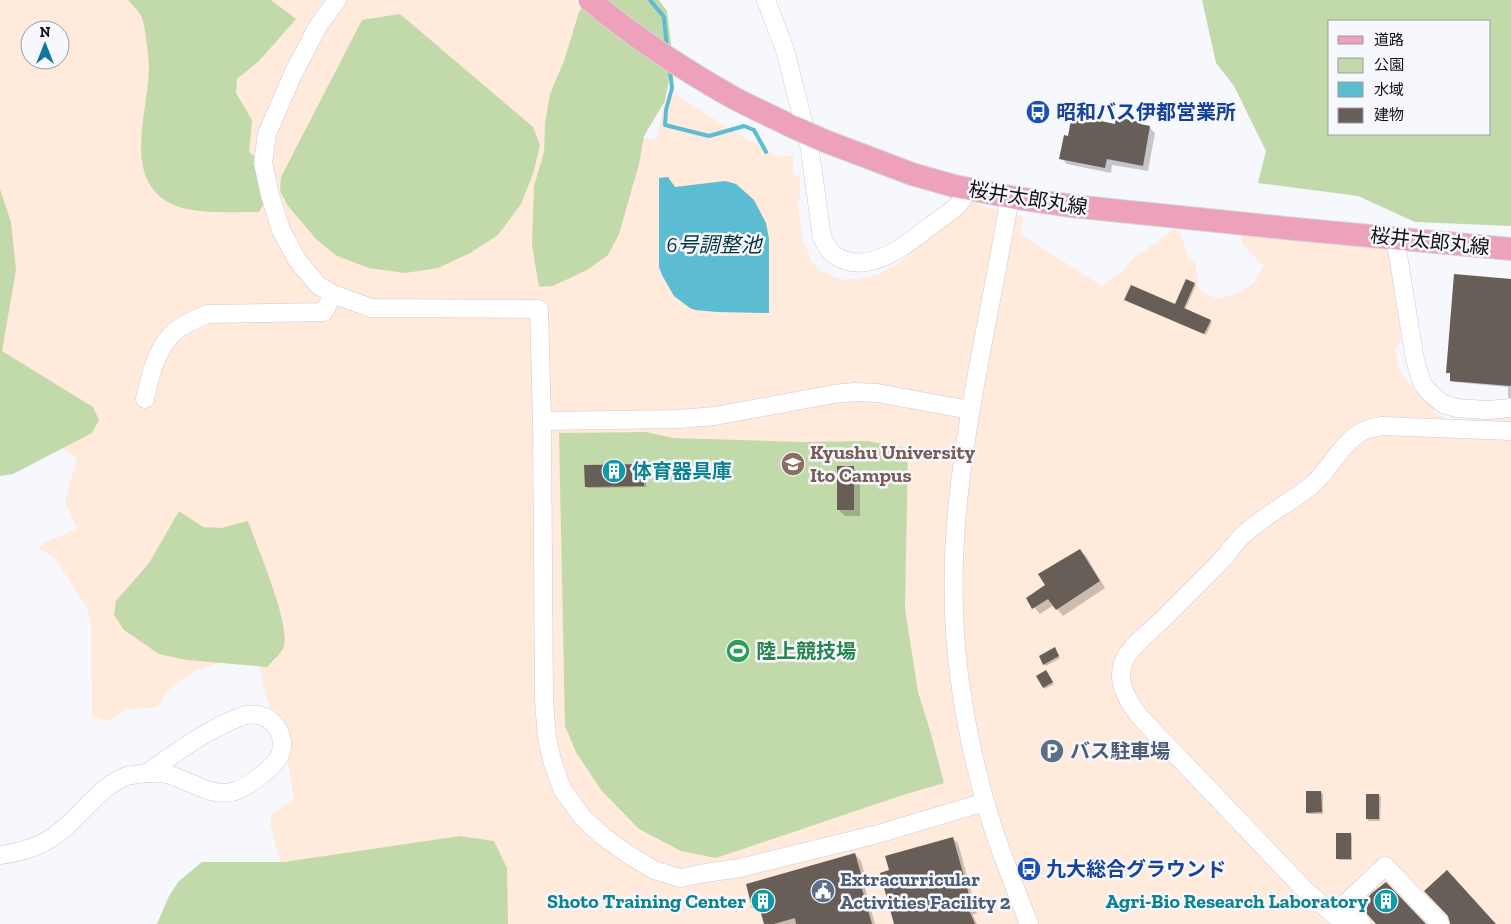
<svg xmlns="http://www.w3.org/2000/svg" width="1511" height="924" viewBox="0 0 1511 924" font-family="'Zilla Slab','Noto Sans JP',serif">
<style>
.education{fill:#ffeadb;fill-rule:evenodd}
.green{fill:#c2daa9;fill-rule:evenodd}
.water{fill:#5cbcd1}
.shadow{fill:#0003}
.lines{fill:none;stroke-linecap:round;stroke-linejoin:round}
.stream{stroke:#5cbcd1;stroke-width:4}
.building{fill:#675e58}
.minor-casing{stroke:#cbcbd6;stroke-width:19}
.major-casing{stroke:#d4d4d5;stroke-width:24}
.minor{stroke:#fff;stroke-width:18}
.major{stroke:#eda1ba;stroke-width:22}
.major-bridge-casing{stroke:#d4d4d5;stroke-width:24;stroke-linecap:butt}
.major-bridge{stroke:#eda1ba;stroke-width:22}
.labels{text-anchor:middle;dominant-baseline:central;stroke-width:5;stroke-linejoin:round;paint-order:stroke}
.transit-label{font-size:20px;font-weight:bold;fill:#164399;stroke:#f7f7fe;text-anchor:start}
.street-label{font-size:20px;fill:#121215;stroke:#f7f7fe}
.education-label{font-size:20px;font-weight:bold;fill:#785e54;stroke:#f7f7fe;text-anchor:start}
.culture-label{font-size:20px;font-weight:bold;fill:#0d838f;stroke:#f7f7fe;text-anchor:end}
.leisure-label{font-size:20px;font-weight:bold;fill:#27864d;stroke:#f7f7fe;text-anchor:start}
.service-label{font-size:20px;font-weight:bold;fill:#4e5e75;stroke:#f7f7fe;text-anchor:start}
.water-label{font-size:21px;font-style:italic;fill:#04343d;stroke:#f7f7fe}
</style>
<rect width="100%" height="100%" fill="#f7f7fe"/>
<path class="education" d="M 0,0 L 574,0 L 603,27 L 635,138 L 657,139 L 664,101 L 677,95 L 731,130 L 780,157 L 793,155 L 793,174 L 800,177 L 800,199 L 797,199 L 802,238 L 812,262 L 822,273 L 824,271 L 834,277 L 846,280 L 864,278 L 879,274 L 900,263 L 908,256 L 935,216 L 963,198 L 986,207 L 1023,216 L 1020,234 L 1102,286 L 1122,272 L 1132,259 L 1160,240 L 1172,230 L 1179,231 L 1189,258 L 1195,262 L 1199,289 L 1204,293 L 1219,299 L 1241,292 L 1254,282 L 1264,266 L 1244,246 L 1241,239 L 1241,229 L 1392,244 L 1401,340 L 1395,349 L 1400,372 L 1418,394 L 1435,409 L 1433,412 L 1447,419 L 1471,419 L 1477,415 L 1480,421 L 1492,416 L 1511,416 L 1511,924 L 287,924 L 288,892 L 270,823 L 272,814 L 294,799 L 288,761 L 283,742 L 266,695 L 254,641 L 226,646 L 220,663 L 195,671 L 171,687 L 159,705 L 153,708 L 129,709 L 107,721 L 92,716 L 91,623 L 87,608 L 57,561 L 47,553 L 40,550 L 40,546 L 44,542 L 64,535 L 77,528 L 65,501 L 77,460 L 76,457 L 65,451 L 63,446 L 0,413 ZM 30,30 L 60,30 L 60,60 L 30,60 Z"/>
<g class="green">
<path d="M 128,0 L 271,0 L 296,19 L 259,61 L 237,79 L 236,93 L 252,120 L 249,152 L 258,159 L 266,200 L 259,212 C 236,212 197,214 176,206 C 119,182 149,112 149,67 C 149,58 145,26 142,18 C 140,12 132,5 128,0 Z"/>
<path d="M 587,0 L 659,0 L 667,11 L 671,43 L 671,69 L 665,101 L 644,136 L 639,164 L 619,234 L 608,255 L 587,270 L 553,286 L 539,287 L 532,245 L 534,186 L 544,152 L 545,123 L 550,94 L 564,61 L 579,12 Z"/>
<path d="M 1202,0 L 1511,0 L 1511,226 L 1415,222 L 1358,196 L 1258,183 L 1266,151 L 1234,86 L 1216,63 ZM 1330,21 L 1490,21 L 1490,134 L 1330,134 Z"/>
<path d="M 400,14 L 533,127 L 540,145 L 533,174 L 521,204 L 498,235 L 470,253 L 438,268 L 405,273 L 369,268 L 337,256 L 316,239 L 288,206 L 280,191 L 281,177 L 362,20 Z"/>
<path d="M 0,189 L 11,222 L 16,270 L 2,351 L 93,407 L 99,420 L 92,433 L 13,474 L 0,476 Z"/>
<path d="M 646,432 L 673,438 L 802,442 L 867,441 L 908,448 L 905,609 L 918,692 L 931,734 L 944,783 L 903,795 L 716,858 L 681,851 L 639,829 L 601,790 L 576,752 L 565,726 L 559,433 Z"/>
<path d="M 179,511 L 203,527 L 221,528 L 248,521 C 257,547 290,622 284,646 C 282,653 272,661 267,667 L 187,660 L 159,654 L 124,630 L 114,615 L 116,601 L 149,563 Z"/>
<path d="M 460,836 L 494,841 L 507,868 L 508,924 L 157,924 L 169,896 L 179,881 L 202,862 L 284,862 Z"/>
</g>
<path class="water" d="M 668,177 L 675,187 L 725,181 L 736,184 L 754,200 L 766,223 L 769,239 L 769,313 L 717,312 L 695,310 L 690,308 L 674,296 L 662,275 L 659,267 L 659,178 Z"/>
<g class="shadow">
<path d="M 1140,123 L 1143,126 L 1149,127 L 1155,133 L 1148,171 L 1112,165 L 1111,173 L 1067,164 L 1061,158 L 1116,125 Z"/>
<path d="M 1511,280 L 1511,399 L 1508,397 L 1508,387 L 1453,382 L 1451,381 L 1452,374 L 1447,372 Z"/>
<path d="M 1194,284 L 1196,285 L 1185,310 L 1212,322 L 1206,335 L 1128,301 L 1176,306 Z"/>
<path d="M 643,465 L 645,467 L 646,487 L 588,488 L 586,486 Z"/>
<path d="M 853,468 L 860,474 L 860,516 L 845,516 L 838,509 Z"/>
<path d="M 1079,550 L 1086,556 L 1105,588 L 1063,616 L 1054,605 L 1040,614 L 1027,599 L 1047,585 Z"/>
<path d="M 1056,651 L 1060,658 L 1046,666 L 1044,664 Z"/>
<path d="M 1048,673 L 1054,684 L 1045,689 L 1044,687 Z"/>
<path d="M 1321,792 L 1323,794 L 1323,814 L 1309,814 L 1307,812 Z"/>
<path d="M 1379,795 L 1381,797 L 1380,821 L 1369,821 L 1367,819 Z"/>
<path d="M 1351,834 L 1352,836 L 1352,860 L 1339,860 L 1337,858 Z"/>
<path d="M 953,839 L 958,843 L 977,913 L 973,915 L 977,924 L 895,924 Z"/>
<path d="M 855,854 L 861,861 L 868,887 L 865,888 L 875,924 L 765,924 L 762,912 L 759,913 L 753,907 Z"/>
</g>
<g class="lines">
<g class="stream">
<path d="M 650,0 L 664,17 L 667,48"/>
<path d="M 670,70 L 672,88 L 666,110 L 665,125 L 709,136 L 744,126 L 754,130 L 766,152"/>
</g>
</g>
<g class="building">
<path d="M 1072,115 L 1115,124 L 1116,117 L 1140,122 L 1140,124 L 1150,126 L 1143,166 L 1107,159 L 1105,168 L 1059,159 L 1064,135 L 1068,136 Z"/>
<path d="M 1454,274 L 1511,279 L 1511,386 L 1450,381 L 1450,373 L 1446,373 Z"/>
<path d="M 1186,279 L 1195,283 L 1184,308 L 1211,320 L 1204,334 L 1124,300 L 1131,285 L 1175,304 Z"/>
<path d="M 644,464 L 644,486 L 585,487 L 584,465 Z"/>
<rect x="837" y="466" width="17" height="44"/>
<path d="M 1080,549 L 1100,581 L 1056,610 L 1048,599 L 1032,609 L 1026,598 L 1045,585 L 1038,574 Z"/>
<path d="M 1055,647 L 1059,656 L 1043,665 L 1039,656 Z"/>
<path d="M 1046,670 L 1053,682 L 1043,688 L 1036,676 Z"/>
<path d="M 1306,791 L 1321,791 L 1322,812 L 1306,813 Z"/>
<rect x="1366" y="794" width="13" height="25"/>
<rect x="1336" y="833" width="15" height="26"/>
<path d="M 953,837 L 973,909 L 969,910 L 975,924 L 894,924 L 880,873 L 889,870 L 885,856 Z"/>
<path d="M 855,853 L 863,881 L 860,882 L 872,924 L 796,924 L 795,918 L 774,924 L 764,924 L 759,906 L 752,908 L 746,884 Z"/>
<path d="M 1447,870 L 1496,924 L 1450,924 L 1448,916 L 1424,891 Z"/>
<path d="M 1386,882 L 1426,924 L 1376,924 L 1360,906 L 1372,893 Z"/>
</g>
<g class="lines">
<g class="minor-casing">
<g id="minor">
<path d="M 337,0 L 318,26 L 293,74 L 267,134 L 263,163 L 270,195 L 281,230 L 297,260 L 319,286 L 333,294 L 371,308 L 539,309 L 542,421 L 544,700 L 547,738 L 552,760 L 562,789 L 583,818 L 604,837 L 629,855 L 654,870 L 680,878 L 705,873 L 740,868 L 878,834 L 985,802"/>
<path d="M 766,0 L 785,50 L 809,144 L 822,238 C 826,245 829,252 836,256 C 869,277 909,243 933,224 C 941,218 951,212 958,205 C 962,200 966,194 969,189"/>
<path d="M 1010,197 C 1001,249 991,300 981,352 C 960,464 944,568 960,682 C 967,731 978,781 993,828 C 1004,861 1017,892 1029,924"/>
<path d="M 1395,237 L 1415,360 L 1422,383 L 1430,393 L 1443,404 L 1457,408 L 1487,410 L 1511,408"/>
<path d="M 145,399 C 150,377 155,354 170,336 C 179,326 195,319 208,314 L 324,312 L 333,294"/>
<path d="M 542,421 L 680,419 L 715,416 L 834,394 L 855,392 L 877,393 L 970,410"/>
<path d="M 245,715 C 249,715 253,714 257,715 C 275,717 287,738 280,755 C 274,768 245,789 232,792 C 209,797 188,779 166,774 C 160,773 153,773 147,773 C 178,751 209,728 245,715 Z"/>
<path d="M 0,855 C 19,853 42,846 57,834 C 81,816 97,789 124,777 C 131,774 140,774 147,773"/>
<path d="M 1345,904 L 1385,866 L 1440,923"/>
<path d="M 1335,907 L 1345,904 L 1362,924"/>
<path d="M 1345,924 L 1305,890 L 1140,717 C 1128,701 1115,682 1124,661 C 1129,647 1151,631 1162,620 C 1181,601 1200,582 1219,563 C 1227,555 1233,545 1241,537 C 1262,516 1289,504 1312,485 C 1329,470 1339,447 1358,434 C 1365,429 1374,427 1383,426 L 1511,431"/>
</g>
</g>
<g class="major-casing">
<g id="major">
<path d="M 590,0 C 634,37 684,70 734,98 C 753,108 773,117 793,127"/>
<path d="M 825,141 L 912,174 L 954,186 L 1016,198 L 1072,206 L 1295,229 L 1511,249"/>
</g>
</g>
<use href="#minor" class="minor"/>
<use href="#major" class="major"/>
<g class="major-bridge-casing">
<path id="major-bridge" d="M 793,127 L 825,141"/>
</g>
<use href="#major-bridge" class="major-bridge"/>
</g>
<defs>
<g id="bus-disc" transform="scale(1.25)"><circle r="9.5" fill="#1a4fb4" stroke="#f7f7fe"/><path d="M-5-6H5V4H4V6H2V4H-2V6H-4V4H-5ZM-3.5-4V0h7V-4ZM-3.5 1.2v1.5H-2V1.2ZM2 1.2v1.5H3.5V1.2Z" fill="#fff"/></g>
<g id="university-disc" transform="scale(1.25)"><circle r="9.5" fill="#8d6e63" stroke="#f7f7fe"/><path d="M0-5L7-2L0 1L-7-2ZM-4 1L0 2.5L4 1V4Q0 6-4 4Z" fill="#fff"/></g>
<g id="building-disc" transform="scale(1.25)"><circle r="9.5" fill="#0f9aa8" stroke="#f7f7fe"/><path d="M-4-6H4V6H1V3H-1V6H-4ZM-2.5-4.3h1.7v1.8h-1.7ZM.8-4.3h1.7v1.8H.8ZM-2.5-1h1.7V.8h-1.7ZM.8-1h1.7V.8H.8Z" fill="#fff"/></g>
<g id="stadium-disc" transform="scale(1.25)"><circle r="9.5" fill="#2e9e5b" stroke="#f7f7fe"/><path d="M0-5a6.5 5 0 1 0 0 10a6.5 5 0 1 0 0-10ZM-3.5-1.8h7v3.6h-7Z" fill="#fff"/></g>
<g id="parking-disc" transform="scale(1.25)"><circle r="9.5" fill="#5c6f8a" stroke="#f7f7fe"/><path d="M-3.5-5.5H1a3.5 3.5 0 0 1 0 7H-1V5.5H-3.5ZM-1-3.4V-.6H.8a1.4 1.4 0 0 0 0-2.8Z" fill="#fff"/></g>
<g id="civic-disc" transform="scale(1.25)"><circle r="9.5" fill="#5c6f8a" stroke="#f7f7fe"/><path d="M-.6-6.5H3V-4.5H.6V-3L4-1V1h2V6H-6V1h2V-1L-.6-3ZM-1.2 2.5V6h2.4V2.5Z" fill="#fff"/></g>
</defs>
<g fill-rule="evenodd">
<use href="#bus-disc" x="1038" y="112"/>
<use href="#university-disc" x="793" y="464"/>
<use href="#building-disc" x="614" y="471"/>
<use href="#stadium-disc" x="738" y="651"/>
<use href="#parking-disc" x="1052" y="751"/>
<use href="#bus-disc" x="1029" y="869"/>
<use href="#civic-disc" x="823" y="891"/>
<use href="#building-disc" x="763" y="901"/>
<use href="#building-disc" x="1386" y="901"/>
</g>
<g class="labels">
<g class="transit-label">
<text x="1056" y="112">昭和バス伊都営業所</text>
<text x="1046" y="869">九大総合グラウンド</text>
</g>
<g class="street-label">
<text transform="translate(1028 198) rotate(9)">桜井太郎丸線</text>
<text transform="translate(1430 241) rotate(6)">桜井太郎丸線</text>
</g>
<g class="education-label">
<text x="810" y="452">Kyushu University<tspan x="810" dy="23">Ito Campus</tspan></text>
</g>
<g class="culture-label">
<text x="632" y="471" text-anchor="start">体育器具庫</text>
<text x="746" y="901">Shoto Training Center</text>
<text x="1368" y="901">Agri-Bio Research Laboratory</text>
</g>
<g class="leisure-label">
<text x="756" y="651">陸上競技場</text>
</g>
<g class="service-label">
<text x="1070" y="751">バス駐車場</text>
<text x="840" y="879">Extracurricular<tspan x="840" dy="23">Activities Facility 2</tspan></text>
</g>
<g class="water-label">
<text x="714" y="244">6号調整池</text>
</g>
</g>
<rect x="1328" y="20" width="162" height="115" fill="#f7f7fe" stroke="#9b9ba1"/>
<rect x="1338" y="36" width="25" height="8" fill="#eda1ba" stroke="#9b9ba1"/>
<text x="1374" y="45" font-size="15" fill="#121215">道路</text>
<rect x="1338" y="58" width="25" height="15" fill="#c2daa9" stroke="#9b9ba1"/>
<text x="1374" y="70" font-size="15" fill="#121215">公園</text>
<rect x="1338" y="82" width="25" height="15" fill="#5cbcd1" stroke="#9b9ba1"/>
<text x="1374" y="95" font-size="15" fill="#121215">水域</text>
<rect x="1338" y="108" width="25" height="15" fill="#675e58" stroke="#9b9ba1"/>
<text x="1374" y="120" font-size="15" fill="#121215">建物</text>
<g transform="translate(45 45)"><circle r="24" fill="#f7f7fe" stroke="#9b9ba1"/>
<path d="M0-4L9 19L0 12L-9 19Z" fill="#0f76a2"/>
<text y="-8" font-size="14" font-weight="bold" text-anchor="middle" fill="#121215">N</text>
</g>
</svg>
